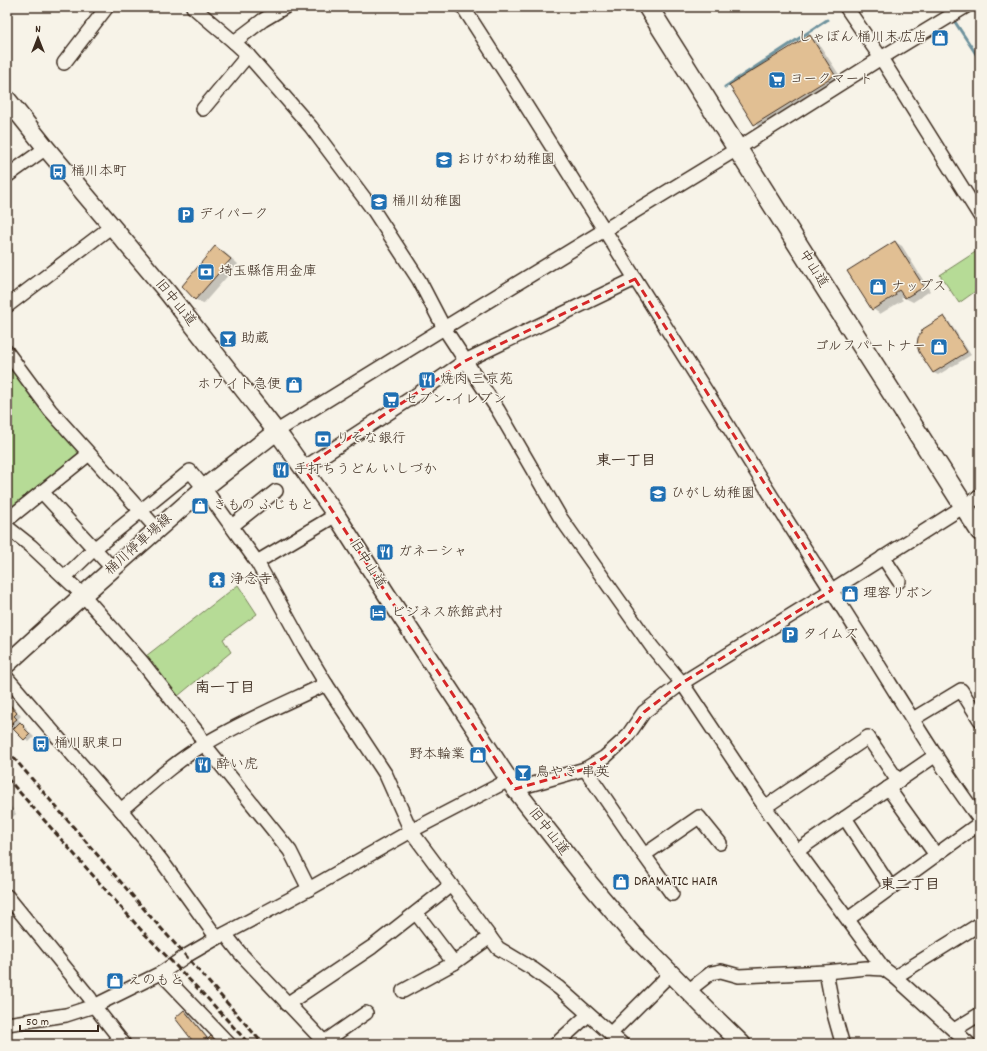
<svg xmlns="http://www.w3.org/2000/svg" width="987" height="1051" viewBox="0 0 987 1051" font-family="Dekko,'Klee One',sans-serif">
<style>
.green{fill:#b6db96;stroke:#78825a}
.shadow{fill:#0003}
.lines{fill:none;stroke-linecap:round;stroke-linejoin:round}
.stream{stroke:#6e929d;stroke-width:3}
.building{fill:#e1bf93;stroke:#3b2a1e}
.minor-casing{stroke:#3b2a1e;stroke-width:16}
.major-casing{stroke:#3b2a1e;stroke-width:20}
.highway-casing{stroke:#3b2a1e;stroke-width:22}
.minor{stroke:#f7f3e8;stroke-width:13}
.major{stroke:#f7f3e8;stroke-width:17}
.highway{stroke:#f7f3e8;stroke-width:19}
.rail{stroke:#3b2a1e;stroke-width:3;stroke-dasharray:6 3;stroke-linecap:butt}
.marked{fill:none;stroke:#d62828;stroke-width:3;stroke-dasharray:8 5;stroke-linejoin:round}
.labels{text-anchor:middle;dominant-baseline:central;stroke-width:3;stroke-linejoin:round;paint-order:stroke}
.poi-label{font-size:14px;fill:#3b2a1e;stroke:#f7f3e8;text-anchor:start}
.street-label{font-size:14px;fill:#3b2a1e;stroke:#f7f3e8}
.neighbourhood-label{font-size:15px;font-weight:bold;fill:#3b2a1e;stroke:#f7f3e8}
</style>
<rect width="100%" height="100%" fill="#f7f3e8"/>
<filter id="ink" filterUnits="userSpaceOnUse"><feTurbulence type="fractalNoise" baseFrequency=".025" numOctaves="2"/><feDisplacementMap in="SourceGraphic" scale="8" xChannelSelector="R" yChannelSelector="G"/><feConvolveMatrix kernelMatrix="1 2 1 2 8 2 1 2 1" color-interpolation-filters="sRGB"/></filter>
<g filter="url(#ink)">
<g class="green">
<path d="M 980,249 L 980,288 L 959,303 L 940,275 Z"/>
<path d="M 7,357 L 81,451 L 20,501 L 7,510 Z"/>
<path d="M 238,585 L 257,614 L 223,639 L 231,652 L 178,696 L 146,656 Z"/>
</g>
<g class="shadow">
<path d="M 810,36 L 817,41 L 842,79 L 763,129 L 755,124 L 731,86 Z"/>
<path d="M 895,242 L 902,246 L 930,291 L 913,302 L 905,298 L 904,296 L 901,298 L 903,300 L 880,314 L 873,309 Z"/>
<path d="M 216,247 L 223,251 L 238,264 L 203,304 L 195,299 Z"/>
<path d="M 944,317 L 948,320 L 971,355 L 938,375 L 934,373 Z"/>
<path d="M 7,700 L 21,716 L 18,719 L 21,722 L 20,723 L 28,729 L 27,730 L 34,737 L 29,742 L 25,739 L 16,728 L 12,726 L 7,720 Z"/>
<path d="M 7,801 L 16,814 L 7,822 Z"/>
<path d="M 184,1011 L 189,1014 L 209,1039 L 212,1044 L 210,1042 L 207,1044 L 196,1044 Z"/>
</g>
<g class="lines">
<g class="stream">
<path d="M 943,7 L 946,9 L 949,13"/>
<path d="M 953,19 L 980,60"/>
<path d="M 725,87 L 827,20"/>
</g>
</g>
<g class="building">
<path d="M 810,35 L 835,75 L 754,125 L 729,85 Z"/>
<path d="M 895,241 L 924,287 L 905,298 L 899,290 L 895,293 L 896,295 L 872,310 L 847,271 Z"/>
<path d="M 215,246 L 231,259 L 195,300 L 182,286 Z"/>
<path d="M 944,316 L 967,352 L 933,373 L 919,352 L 917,345 L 918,338 L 923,329 Z"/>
<path d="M 7,702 L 17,713 L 14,716 L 17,719 L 12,723 L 13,725 L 11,727 L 7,722 Z"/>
<path d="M 20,722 L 24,726 L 23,727 L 30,734 L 24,740 L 13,729 Z"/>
<path d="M 184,1010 L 207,1038 L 198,1044 L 195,1044 L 175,1018 Z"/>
<path d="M 213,1034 L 223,1044 L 210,1044 L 207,1040 Z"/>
</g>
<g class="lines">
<g class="minor-casing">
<g id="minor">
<path d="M 193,7 L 234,42 L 248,55 L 311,127 L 374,211 L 419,280 L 444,328 L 478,380 L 498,410 L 560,517 L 652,647 L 682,683 L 767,810 L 884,969 L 895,977 L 969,1044"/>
<path d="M 463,7 L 508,77 L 728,426 C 772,499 819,570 864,642 C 902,702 938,763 980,820"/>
<path d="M 846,7 L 881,58 L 980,216"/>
<path d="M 234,42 L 263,20 L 285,7"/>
<path d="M 64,63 L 107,7"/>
<path d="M 203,109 L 248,55"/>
<path d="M 7,176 L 46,148"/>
<path d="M 7,306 L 112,226"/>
<path d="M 7,352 L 50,410 L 157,529"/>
<path d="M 277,431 L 444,328 L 737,149 L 881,58 L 965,7"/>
<path d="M 304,468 L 419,393 L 465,361 L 635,279"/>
<path d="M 42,492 L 113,569"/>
<path d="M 7,520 L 89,454"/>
<path d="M 232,526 L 276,491"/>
<path d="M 7,527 L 31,546 L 83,595 L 142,662 L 198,733 L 204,744 L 290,851 L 309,889"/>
<path d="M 883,557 L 899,581"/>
<path d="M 257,562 L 336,515"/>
<path d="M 65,577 L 94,549 L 190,471 L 204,488 L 257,562 L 305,649 L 326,684 L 386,775 L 411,831 L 498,948 L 533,969 L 559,988 L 622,1044"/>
<path d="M 7,678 L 78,761 L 121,810 L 161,860 L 217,938"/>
<path d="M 913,719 L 961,690 L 980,720"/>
<path d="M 585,769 L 644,855 L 672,894"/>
<path d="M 888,788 L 936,855"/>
<path d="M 515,789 L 585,769 L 605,757 L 626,738 L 644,712 L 682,683 L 832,590 L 980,496"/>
<path d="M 765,807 L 868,737 L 898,781"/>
<path d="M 121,810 C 148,787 174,762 205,744 C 243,721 286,703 326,684"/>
<path d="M 845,818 L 891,888"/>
<path d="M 797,851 L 936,755"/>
<path d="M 644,855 L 699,817 L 720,843"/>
<path d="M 7,896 L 90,998 L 94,1006 L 124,1044"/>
<path d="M 416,913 L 454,963"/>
<path d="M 848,919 L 980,823"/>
<path d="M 225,934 L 240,953 L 326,1044"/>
<path d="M 826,972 L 834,1014 L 842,1042"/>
<path d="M 161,973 L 229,1044"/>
<path d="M 895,977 L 980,924"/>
<path d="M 403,991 L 454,963 L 490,937"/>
<path d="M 688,991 L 711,973 L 721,971 L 739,976 L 826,972 L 866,968 L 884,969"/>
<path d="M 287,1004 L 372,947 L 451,885"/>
<path d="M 7,1024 L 66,1015 L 94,1006 L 161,973 L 186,956 L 217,938 L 309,889 L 411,831 L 509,780"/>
<path d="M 954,1030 L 980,1014"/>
<path d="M 610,1034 L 671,973"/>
<path d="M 324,1042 L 366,1013"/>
<path d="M 556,1044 L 588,1015"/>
</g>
</g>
<g class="major-casing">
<g id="major">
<path d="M 7,99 L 46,148 L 168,293 L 283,440 L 336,515 L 387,595 L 515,789 L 589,883 L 633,935 L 707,1010 L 742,1044"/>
<path d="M 7,664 L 83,595 L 204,488 L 277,431"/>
</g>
</g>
<g class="highway-casing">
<path id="highway" d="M 648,7 L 841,313 L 980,531"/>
</g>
<use href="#minor" class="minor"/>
<use href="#major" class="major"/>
<use href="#highway" class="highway"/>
<g class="rail">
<path d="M 7,750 L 150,916 L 186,956 L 263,1044"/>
<path d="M 7,778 L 142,931 L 208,999 L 249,1044"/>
</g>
</g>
</g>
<path class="marked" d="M 635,279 L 832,590 L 682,683 L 644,712 L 626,738 L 605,757 L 585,769 L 515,789 L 304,468 L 465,361 Z"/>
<defs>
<g id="shop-square" transform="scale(0.9)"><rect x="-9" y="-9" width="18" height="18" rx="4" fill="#1f6fb2" stroke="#f7f3e8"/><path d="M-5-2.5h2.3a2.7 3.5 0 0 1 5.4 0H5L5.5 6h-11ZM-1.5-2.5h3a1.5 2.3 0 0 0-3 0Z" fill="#fff"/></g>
<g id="supermarket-square" transform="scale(0.9)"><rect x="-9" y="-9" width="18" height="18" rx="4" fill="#1f6fb2" stroke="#f7f3e8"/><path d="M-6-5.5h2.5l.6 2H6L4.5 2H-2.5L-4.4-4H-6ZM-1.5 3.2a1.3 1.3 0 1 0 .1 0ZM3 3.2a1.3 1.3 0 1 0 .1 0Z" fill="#fff"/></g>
<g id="school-square" transform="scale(0.9)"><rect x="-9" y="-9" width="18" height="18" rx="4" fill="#1f6fb2" stroke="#f7f3e8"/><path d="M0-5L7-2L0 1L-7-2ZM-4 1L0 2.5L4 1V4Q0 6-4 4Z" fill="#fff"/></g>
<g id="bus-square" transform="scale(0.9)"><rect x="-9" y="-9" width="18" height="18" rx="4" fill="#1f6fb2" stroke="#f7f3e8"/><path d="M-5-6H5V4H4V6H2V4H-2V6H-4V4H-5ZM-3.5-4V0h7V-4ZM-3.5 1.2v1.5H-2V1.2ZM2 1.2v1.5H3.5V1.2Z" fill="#fff"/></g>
<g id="parking-square" transform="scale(0.9)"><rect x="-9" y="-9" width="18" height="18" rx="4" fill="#1f6fb2" stroke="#f7f3e8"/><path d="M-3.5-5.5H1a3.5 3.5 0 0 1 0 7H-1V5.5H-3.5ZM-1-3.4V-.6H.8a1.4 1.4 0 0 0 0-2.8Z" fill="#fff"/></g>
<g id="bank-square" transform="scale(0.9)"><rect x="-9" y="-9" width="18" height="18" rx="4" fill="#1f6fb2" stroke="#f7f3e8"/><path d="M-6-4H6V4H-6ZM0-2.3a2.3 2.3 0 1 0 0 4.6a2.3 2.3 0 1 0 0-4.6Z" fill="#fff"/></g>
<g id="bar-square" transform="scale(0.9)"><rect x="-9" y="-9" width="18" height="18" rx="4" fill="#1f6fb2" stroke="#f7f3e8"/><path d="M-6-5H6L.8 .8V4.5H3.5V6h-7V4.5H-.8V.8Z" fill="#fff"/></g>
<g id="restaurant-square" transform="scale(0.9)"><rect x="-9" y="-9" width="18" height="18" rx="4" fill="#1f6fb2" stroke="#f7f3e8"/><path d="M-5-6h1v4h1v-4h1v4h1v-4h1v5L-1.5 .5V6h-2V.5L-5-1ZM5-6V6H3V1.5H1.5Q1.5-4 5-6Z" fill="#fff"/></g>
<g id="temple-square" transform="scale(0.9)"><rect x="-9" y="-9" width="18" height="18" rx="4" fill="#1f6fb2" stroke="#f7f3e8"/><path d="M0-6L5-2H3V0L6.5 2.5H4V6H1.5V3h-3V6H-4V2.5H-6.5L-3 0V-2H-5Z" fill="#fff"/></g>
<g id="hotel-square" transform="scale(0.9)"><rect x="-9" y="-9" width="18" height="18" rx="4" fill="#1f6fb2" stroke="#f7f3e8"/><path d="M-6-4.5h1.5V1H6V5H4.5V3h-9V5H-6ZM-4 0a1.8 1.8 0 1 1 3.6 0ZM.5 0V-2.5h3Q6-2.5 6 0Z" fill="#fff"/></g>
</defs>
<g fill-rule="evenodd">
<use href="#shop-square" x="940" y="38"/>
<use href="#supermarket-square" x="777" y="80"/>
<use href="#school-square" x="444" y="160"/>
<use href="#bus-square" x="58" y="172"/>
<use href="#school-square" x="379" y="202"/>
<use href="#parking-square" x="186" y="215"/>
<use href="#bank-square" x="206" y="272"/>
<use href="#shop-square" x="878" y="287"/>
<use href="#bar-square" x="228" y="339"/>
<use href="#shop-square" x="939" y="347"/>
<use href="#restaurant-square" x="427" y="380"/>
<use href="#shop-square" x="294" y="385"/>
<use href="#supermarket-square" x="391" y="400"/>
<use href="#bank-square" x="323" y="439"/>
<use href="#restaurant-square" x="281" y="470"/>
<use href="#school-square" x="658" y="494"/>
<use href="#shop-square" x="200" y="506"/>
<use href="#restaurant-square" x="385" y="552"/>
<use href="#temple-square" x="217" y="580"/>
<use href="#shop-square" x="850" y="594"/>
<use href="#hotel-square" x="378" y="613"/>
<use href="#parking-square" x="790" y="635"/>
<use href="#bus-square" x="41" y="744"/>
<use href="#shop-square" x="478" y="755"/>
<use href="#restaurant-square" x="203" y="765"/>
<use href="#bar-square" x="523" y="773"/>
<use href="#shop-square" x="621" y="882"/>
<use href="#shop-square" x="115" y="981"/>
</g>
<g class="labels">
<g class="poi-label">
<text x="927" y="38" text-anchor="end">しゃぼん 桶川末広店</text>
<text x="790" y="80">ヨークマート</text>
<text x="457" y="160">おけがわ幼稚園</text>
<text x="71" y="172">桶川本町</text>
<text x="392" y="202">桶川幼稚園</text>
<text x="199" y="215">デイパーク</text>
<text x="219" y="272">埼玉縣信用金庫</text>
<text x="891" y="287">ナップス</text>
<text x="241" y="339">助蔵</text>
<text x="926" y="347" text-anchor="end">ゴルフパートナー</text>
<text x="440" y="380">焼肉 三京苑</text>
<text x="281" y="385" text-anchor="end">ホワイト急便</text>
<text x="404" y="400">セブン-イレブン</text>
<text x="336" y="439">りそな銀行</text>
<text x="294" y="470">手打ちうどん いしづか</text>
<text x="671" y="494">ひがし幼稚園</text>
<text x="213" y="506">きもの ふじもと</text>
<text x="398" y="552">ガネーシャ</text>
<text x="230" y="580">浄念寺</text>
<text x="863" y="594">理容リボン</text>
<text x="391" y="613">ビジネス旅館武村</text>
<text x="803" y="635">タイムズ</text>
<text x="54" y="744">桶川駅東口</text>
<text x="465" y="755" text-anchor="end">野本輪業</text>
<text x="216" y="765">酔い虎</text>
<text x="536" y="773">鳥やき 串英</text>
<text x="634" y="882">DRAMATIC HAIR</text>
<text x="128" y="981">えのもと</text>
</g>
<g class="street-label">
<text transform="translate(813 269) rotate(58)">中山道</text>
<text transform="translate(175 303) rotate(51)">旧中山道</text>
<text transform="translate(139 545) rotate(-42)">桶川停車場線</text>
<text transform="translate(367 564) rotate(58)">旧中山道</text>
<text transform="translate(548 832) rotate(52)">旧中山道</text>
</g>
<g class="neighbourhood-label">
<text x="626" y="462">東一丁目</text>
<text x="225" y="689">南一丁目</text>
<text x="910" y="886">東二丁目</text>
</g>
</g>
<rect width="987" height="1051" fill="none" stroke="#f7f3e8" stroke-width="24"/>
<rect x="12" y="12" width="963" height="1027" fill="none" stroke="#3b2a1e" stroke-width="1.5" filter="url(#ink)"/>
<g transform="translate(38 38)" stroke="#f7f3e8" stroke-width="3" paint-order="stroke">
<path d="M0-3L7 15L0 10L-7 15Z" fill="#3b2a1e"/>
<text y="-6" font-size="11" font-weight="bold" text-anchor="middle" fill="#3b2a1e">N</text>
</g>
<path d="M20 1025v6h78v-6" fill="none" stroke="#3b2a1e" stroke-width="2"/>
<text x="26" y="1025" font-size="12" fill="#3b2a1e" stroke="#f7f3e8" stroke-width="3" paint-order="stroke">50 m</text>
</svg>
